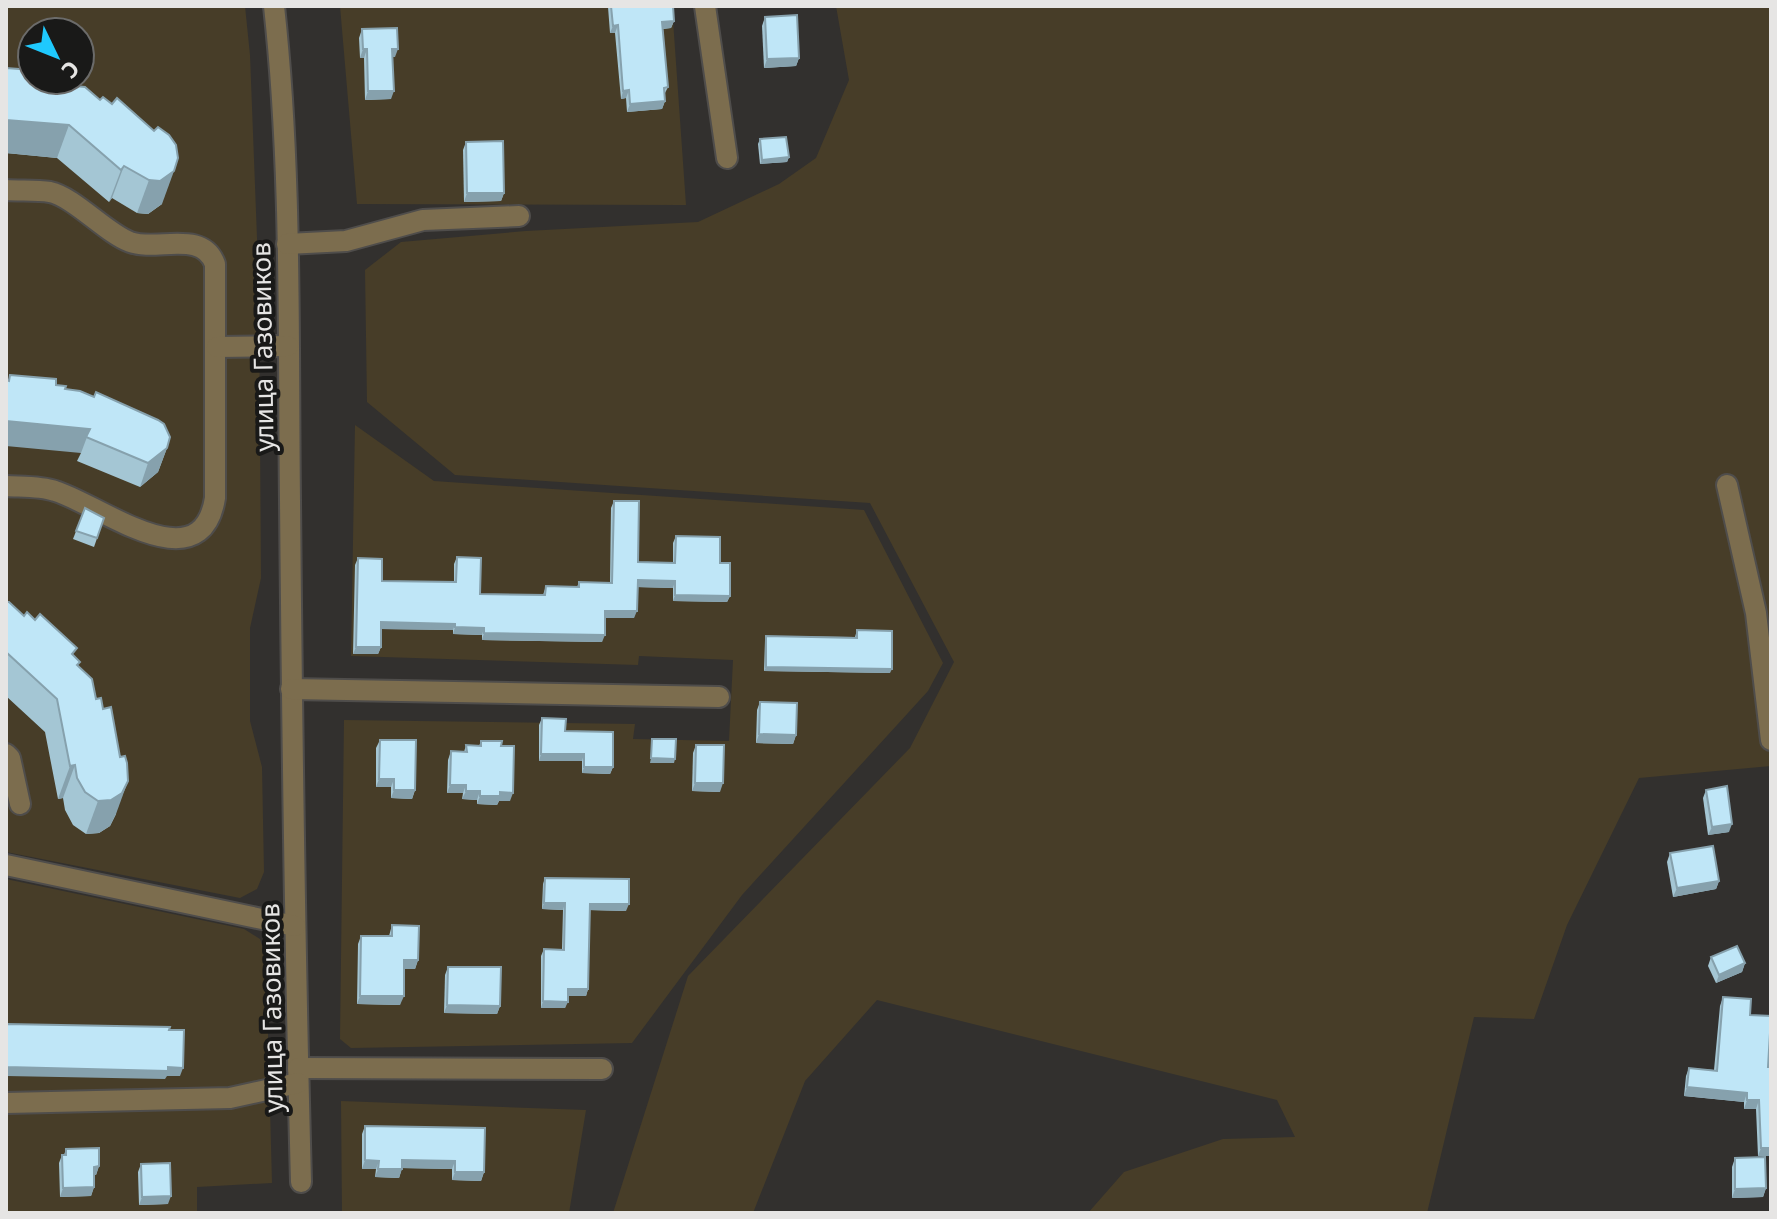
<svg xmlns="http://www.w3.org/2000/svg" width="1777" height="1219" viewBox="0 0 1777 1219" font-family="'Noto Sans',sans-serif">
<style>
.green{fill:#473d28;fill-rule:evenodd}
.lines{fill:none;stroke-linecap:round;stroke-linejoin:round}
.minor-casing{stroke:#4f4d4b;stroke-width:24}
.minor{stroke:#7c6d4e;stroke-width:20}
.wall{fill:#a4c6d4}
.shaded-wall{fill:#86a1ad}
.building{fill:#bfe6f7;stroke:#86a1ad;stroke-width:2}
.labels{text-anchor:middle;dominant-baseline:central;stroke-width:8;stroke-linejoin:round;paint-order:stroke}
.street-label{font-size:26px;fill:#e6e5e4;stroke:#191918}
</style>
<rect width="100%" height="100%" fill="#32302e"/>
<g class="green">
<path d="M 6,6 L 245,6 L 250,55 L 259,290 L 261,578 L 250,628 L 250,721 L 262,767 L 264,872 L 257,889 L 240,898 L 6,852 ZM 32,32 L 80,32 L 80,80 L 32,80 Z"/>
<path d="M 340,6 L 672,6 L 686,205 L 357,204 Z"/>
<path d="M 836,6 L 1771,6 L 1771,766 L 1639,778 L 1567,925 L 1534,1019 L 1474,1017 L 1427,1213 L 1088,1213 L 1124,1172 L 1223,1139 L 1295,1137 L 1277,1100 L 877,1000 L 805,1081 L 753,1213 L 613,1213 L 688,976 L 910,748 L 954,662 L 870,503 L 455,475 L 367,402 L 365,270 L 401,242 L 526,231 L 698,222 L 779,184 L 816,158 L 849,80 Z"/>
<path d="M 355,425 L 434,481 L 864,510 L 943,663 L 928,691 L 742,895 L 632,1043 L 351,1048 L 340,1039 L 344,720 L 635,724 L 633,739 L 729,741 L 733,660 L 639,656 L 638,665 L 351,656 Z"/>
<path d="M 6,879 L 244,929 L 260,939 L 266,958 L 272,1183 L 197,1187 L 197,1213 L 6,1213 Z"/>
<path d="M 341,1101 L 586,1110 L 569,1213 L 342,1213 Z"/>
</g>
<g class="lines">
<g class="minor-casing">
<g id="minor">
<path d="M 274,6 C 292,170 288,336 290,500 C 292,728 295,955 301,1182"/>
<path d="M 705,6 L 727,158"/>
<path d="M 6,190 C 20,191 36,190 50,192 C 74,197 106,233 130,242 C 157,252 202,229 215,264 L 215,498 C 201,586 99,504 55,491 C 41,486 22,487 6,486"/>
<path d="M 287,244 L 346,241 L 423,220 L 519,216"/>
<path d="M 217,347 L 288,346"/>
<path d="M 1727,485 L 1756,613 L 1771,740"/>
<path d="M 291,689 L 719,697"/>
<path d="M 6,754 L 10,758 L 20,804"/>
<path d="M 6,865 L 295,926"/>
<path d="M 298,1068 L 602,1069"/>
<path d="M 6,1103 L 230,1098 L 298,1083"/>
</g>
</g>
<use href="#minor" class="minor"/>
</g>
<g class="wall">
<path d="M 598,6 L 673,6 L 674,21 L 671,28 L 663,29 L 668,87 L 664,95 L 665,101 L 662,109 L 627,112 L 626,98 L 621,99 L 615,33 L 610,33 L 608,7 L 598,8 Z"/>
<path d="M 765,17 L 799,58 L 796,66 L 764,68 L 762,26 Z"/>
<path d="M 362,29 L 395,57 L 393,57 L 391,99 L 365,100 L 364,58 L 360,58 L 359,38 Z"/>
<path d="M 6,68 L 64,85 L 100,100 L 103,97 L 162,204 L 148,214 L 137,213 L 112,198 L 109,202 L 57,158 L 6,153 Z"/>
<path d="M 760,139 L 789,157 L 787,162 L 760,164 L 758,144 Z"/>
<path d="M 466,142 L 504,193 L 501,201 L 464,202 L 463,150 Z"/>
<path d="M 10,375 L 56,385 L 167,448 L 158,472 L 140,487 L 77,461 L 81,453 L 8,381 Z"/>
<path d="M 614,501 L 638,562 L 673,563 L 673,543 L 676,536 L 720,563 L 730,596 L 727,602 L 673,601 L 673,588 L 637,587 L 634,618 L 605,618 L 602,642 L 482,640 L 482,635 L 453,634 L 453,630 L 381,629 L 381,647 L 378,654 L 353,654 L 355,565 L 358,558 L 382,581 L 454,582 L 454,564 L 457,557 L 480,594 L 543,595 L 546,586 L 577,587 L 579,582 L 610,583 L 611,508 Z"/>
<path d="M 85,508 L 104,518 L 94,547 L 73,539 Z"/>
<path d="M 6,602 L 74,656 L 78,666 L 116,814 L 110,826 L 99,833 L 86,834 L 73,825 L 65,810 L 63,798 L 58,799 L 45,732 L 6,696 Z"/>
<path d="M 857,630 L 890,673 L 764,671 L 765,640 L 766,636 L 855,637 Z"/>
<path d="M 760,702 L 796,735 L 793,744 L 756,743 L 757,710 Z"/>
<path d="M 542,718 L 565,731 L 613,767 L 610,774 L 582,773 L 582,761 L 539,761 L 539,725 Z"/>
<path d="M 380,740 L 415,790 L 412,799 L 391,798 L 391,787 L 376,787 L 376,748 Z"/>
<path d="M 481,741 L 501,746 L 510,801 L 499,801 L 497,805 L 477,804 L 477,800 L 462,799 L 463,793 L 447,793 L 448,760 L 451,751 L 464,752 L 466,745 L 479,746 Z"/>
<path d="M 696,745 L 720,792 L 692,791 L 693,753 Z"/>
<path d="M 1706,790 L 1729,832 L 1708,835 L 1703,798 Z"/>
<path d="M 1670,853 L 1719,881 L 1716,889 L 1673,897 L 1667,862 Z"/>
<path d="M 545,878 L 626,911 L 590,910 L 588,989 L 586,996 L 568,996 L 565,1008 L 541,1008 L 541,956 L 544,949 L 562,949 L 563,910 L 542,909 L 543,884 Z"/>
<path d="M 392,925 L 418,960 L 415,969 L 404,969 L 400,1005 L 357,1004 L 358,944 L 361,936 L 389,936 Z"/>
<path d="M 1711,957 L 1745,963 L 1742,972 L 1716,983 L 1708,966 Z"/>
<path d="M 448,967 L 500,1006 L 497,1014 L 444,1013 L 445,975 Z"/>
<path d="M 1723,997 L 1750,1015 L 1768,1067 L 1771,1156 L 1758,1156 L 1756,1109 L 1744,1109 L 1744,1102 L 1684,1096 L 1686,1076 L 1689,1068 L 1714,1070 L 1720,1006 Z"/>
<path d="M 365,1126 L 484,1172 L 481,1181 L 452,1180 L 452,1169 L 402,1168 L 399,1178 L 375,1177 L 376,1169 L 362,1169 L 362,1134 Z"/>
<path d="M 66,1149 L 99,1166 L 96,1175 L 94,1175 L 94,1187 L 91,1196 L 60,1197 L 59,1163 L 62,1155 L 64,1155 Z"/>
<path d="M 1735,1158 L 1766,1188 L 1763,1197 L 1732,1198 L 1732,1167 Z"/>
<path d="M 141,1164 L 168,1204 L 139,1205 L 138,1172 Z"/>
</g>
<g class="shaded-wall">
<path d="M 674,21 L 671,28 L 660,29 L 662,22 Z"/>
<path d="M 618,25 L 615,33 L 610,33 L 613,26 Z"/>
<path d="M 363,49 L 367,49 L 364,58 L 360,58 Z"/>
<path d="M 392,49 L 398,49 L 395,57 L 389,57 Z"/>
<path d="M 799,58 L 796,66 L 764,68 L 767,59 Z"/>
<path d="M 629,90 L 626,98 L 621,99 L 623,91 Z"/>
<path d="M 368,91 L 394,91 L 391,99 L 365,100 Z"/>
<path d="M 665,101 L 662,109 L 627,112 L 630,104 Z"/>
<path d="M 6,120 L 69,125 L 57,158 L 6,153 Z"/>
<path d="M 789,157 L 787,162 L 760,164 L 762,160 Z"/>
<path d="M 124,166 L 112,198 L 109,202 L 121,170 Z"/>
<path d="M 174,171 L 162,204 L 148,214 L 137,213 L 149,180 Z"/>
<path d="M 467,193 L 504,193 L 501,201 L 464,202 Z"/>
<path d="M 6,421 L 90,429 L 81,453 L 6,446 Z"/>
<path d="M 167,448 L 158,472 L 140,487 L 148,463 Z"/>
<path d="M 638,580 L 675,581 L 673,588 L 635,587 Z"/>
<path d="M 675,595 L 730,596 L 727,602 L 673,601 Z"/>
<path d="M 605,611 L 637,611 L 634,618 L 603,618 Z"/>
<path d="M 381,622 L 455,624 L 453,630 L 379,629 Z"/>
<path d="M 455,627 L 484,628 L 482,635 L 453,634 Z"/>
<path d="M 484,633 L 605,635 L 602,642 L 482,640 Z"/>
<path d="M 356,647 L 381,647 L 378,654 L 353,654 Z"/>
<path d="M 766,667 L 892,669 L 890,673 L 764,671 Z"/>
<path d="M 759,734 L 796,735 L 793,744 L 756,743 Z"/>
<path d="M 541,754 L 584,754 L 582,761 L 539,761 Z"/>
<path d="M 651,758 L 675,759 L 674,763 L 650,763 Z"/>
<path d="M 75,765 L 63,798 L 58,799 L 70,766 Z"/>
<path d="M 584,767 L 613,767 L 610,774 L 582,773 Z"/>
<path d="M 379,779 L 394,779 L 391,787 L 376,787 Z"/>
<path d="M 128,781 L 116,814 L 110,826 L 99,833 L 86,834 L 98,801 Z"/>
<path d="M 695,783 L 723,783 L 720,792 L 692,791 Z"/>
<path d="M 450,785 L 466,785 L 463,793 L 447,793 Z"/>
<path d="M 394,790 L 415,790 L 412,799 L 391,798 Z"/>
<path d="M 466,791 L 480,791 L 477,800 L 462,799 Z"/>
<path d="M 500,792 L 513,793 L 510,801 L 499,801 L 497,805 L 477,804 L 480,796 Z"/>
<path d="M 1732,824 L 1729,832 L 1708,835 L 1712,827 Z"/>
<path d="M 1719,881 L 1716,889 L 1673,897 L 1677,888 Z"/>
<path d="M 544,903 L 565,903 L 563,910 L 542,909 Z"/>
<path d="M 590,904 L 629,904 L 626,911 L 587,910 Z"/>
<path d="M 404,960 L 418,960 L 415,969 L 401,969 Z"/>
<path d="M 1745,963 L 1742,972 L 1716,983 L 1719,975 Z"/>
<path d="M 568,989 L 588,989 L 586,996 L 565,996 Z"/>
<path d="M 360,996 L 404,996 L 400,1005 L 357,1004 Z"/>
<path d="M 543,1001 L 568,1002 L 565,1008 L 541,1008 Z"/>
<path d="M 447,1005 L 500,1006 L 497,1014 L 444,1013 Z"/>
<path d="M 6,1067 L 168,1067 L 183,1068 L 180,1076 L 167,1076 L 165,1079 L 6,1076 Z"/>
<path d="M 1687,1087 L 1747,1093 L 1744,1102 L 1684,1096 Z"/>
<path d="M 1747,1100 L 1759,1100 L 1756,1109 L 1744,1109 Z"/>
<path d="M 1761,1148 L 1771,1148 L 1771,1156 L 1758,1156 Z"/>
<path d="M 365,1160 L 379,1161 L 376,1169 L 362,1169 Z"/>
<path d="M 402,1160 L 455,1161 L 452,1169 L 399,1168 Z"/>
<path d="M 99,1166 L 96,1175 L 91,1175 L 94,1167 Z"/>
<path d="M 378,1169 L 402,1169 L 399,1178 L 375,1177 Z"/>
<path d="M 455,1172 L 484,1172 L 481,1181 L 452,1180 Z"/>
<path d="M 94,1187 L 91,1196 L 60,1197 L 63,1188 Z"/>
<path d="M 1766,1188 L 1763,1197 L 1732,1198 L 1735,1189 Z"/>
<path d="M 171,1196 L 168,1204 L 139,1205 L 142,1197 Z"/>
</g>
<g class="building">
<path d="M 611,6 L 673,6 L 674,21 L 662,22 L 668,87 L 664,88 L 665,101 L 630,104 L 629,90 L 623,91 L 618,25 L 613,26 Z"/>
<path d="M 797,15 L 799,58 L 767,59 L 765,17 Z"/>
<path d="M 397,28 L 398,49 L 392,49 L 394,91 L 368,91 L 367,49 L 363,49 L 362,29 Z"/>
<path d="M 6,68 L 32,70 L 32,80 L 64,81 L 64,85 L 85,87 L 100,100 L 103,97 L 112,104 L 117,98 L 154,131 L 158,127 L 169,135 L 176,145 L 178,158 L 174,171 L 160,181 L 149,180 L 124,166 L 121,170 L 69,125 L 6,120 Z"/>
<path d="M 786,137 L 789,157 L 762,160 L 760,139 Z"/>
<path d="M 503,141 L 504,193 L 467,193 L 466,142 Z"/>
<path d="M 10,375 L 56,379 L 56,385 L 66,386 L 65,389 L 80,391 L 94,397 L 96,392 L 158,420 L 164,424 L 170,437 L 167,448 L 148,463 L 86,437 L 90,429 L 6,421 L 6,380 L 9,381 Z"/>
<path d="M 614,501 L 639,501 L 638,562 L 675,563 L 676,536 L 720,537 L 720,563 L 730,563 L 730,596 L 675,595 L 675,581 L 638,580 L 637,611 L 605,611 L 605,635 L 484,633 L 484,628 L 455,627 L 455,624 L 381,622 L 381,647 L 356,647 L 358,558 L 382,559 L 382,581 L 456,582 L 457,557 L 481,558 L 480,594 L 545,595 L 546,586 L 579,587 L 579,582 L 612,583 Z"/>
<path d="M 85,508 L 104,518 L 97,538 L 76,531 Z"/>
<path d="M 6,602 L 9,602 L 24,616 L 27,612 L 35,620 L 40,614 L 77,648 L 72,654 L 80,662 L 77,665 L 92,679 L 96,699 L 101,698 L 103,709 L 111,707 L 120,757 L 125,756 L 127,763 L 128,781 L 122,793 L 111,800 L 98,801 L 85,792 L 77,778 L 75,765 L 70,766 L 57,699 L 6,652 Z"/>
<path d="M 857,630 L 892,631 L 892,669 L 766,667 L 766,636 L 857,638 Z"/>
<path d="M 760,702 L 797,703 L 796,735 L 759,734 Z"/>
<path d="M 542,718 L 566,719 L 565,731 L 613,732 L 613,767 L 584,767 L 584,754 L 541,754 Z"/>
<path d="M 652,739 L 676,739 L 675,759 L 651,758 Z"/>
<path d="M 380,740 L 416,740 L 415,790 L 394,790 L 394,779 L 379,779 Z"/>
<path d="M 481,741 L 502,741 L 501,746 L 514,746 L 513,793 L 500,792 L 500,796 L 480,796 L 480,791 L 466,791 L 466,785 L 450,785 L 451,751 L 467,752 L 466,745 L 481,746 Z"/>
<path d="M 696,745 L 724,745 L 723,783 L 695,783 Z"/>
<path d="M 1727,786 L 1732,824 L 1712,827 L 1706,790 Z"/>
<path d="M 1713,846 L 1719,881 L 1677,888 L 1670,853 Z"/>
<path d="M 545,878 L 629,879 L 629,904 L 590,904 L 588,989 L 568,989 L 568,1002 L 543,1001 L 544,949 L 564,950 L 565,903 L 544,903 Z"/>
<path d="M 392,925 L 419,926 L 418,960 L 404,960 L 404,996 L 360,996 L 361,936 L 392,936 Z"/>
<path d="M 1737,946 L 1745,963 L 1719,975 L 1711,957 Z"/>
<path d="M 448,967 L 501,967 L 500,1006 L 447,1005 Z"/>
<path d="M 1723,997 L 1751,999 L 1750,1015 L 1771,1016 L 1768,1067 L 1771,1067 L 1771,1148 L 1761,1148 L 1759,1100 L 1747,1100 L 1747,1093 L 1687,1087 L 1689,1068 L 1717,1071 Z"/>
<path d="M 6,1024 L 170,1027 L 169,1030 L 184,1030 L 183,1068 L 168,1067 L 168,1071 L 6,1067 Z"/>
<path d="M 365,1126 L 485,1128 L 484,1172 L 455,1172 L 455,1161 L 402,1160 L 402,1169 L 378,1169 L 379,1161 L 365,1160 Z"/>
<path d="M 99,1148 L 99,1166 L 94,1167 L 94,1187 L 63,1188 L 62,1155 L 66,1155 L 66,1149 Z"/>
<path d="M 1765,1157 L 1766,1188 L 1735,1189 L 1735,1158 Z"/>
<path d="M 170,1163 L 171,1196 L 142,1197 L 141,1164 Z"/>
</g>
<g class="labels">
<g class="street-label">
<text transform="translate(262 347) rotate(-91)">улица Газовиков</text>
<text transform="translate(271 1008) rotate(-91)">улица Газовиков</text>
</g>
</g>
<rect width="1777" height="1219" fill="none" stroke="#e6e5e4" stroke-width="16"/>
<g transform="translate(56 56) rotate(133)"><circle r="38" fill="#191918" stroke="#6b6b6a" stroke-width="2"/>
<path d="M0-6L14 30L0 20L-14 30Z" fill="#1fc9fd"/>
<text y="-12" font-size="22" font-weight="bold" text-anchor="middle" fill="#e6e5e4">С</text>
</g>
</svg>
